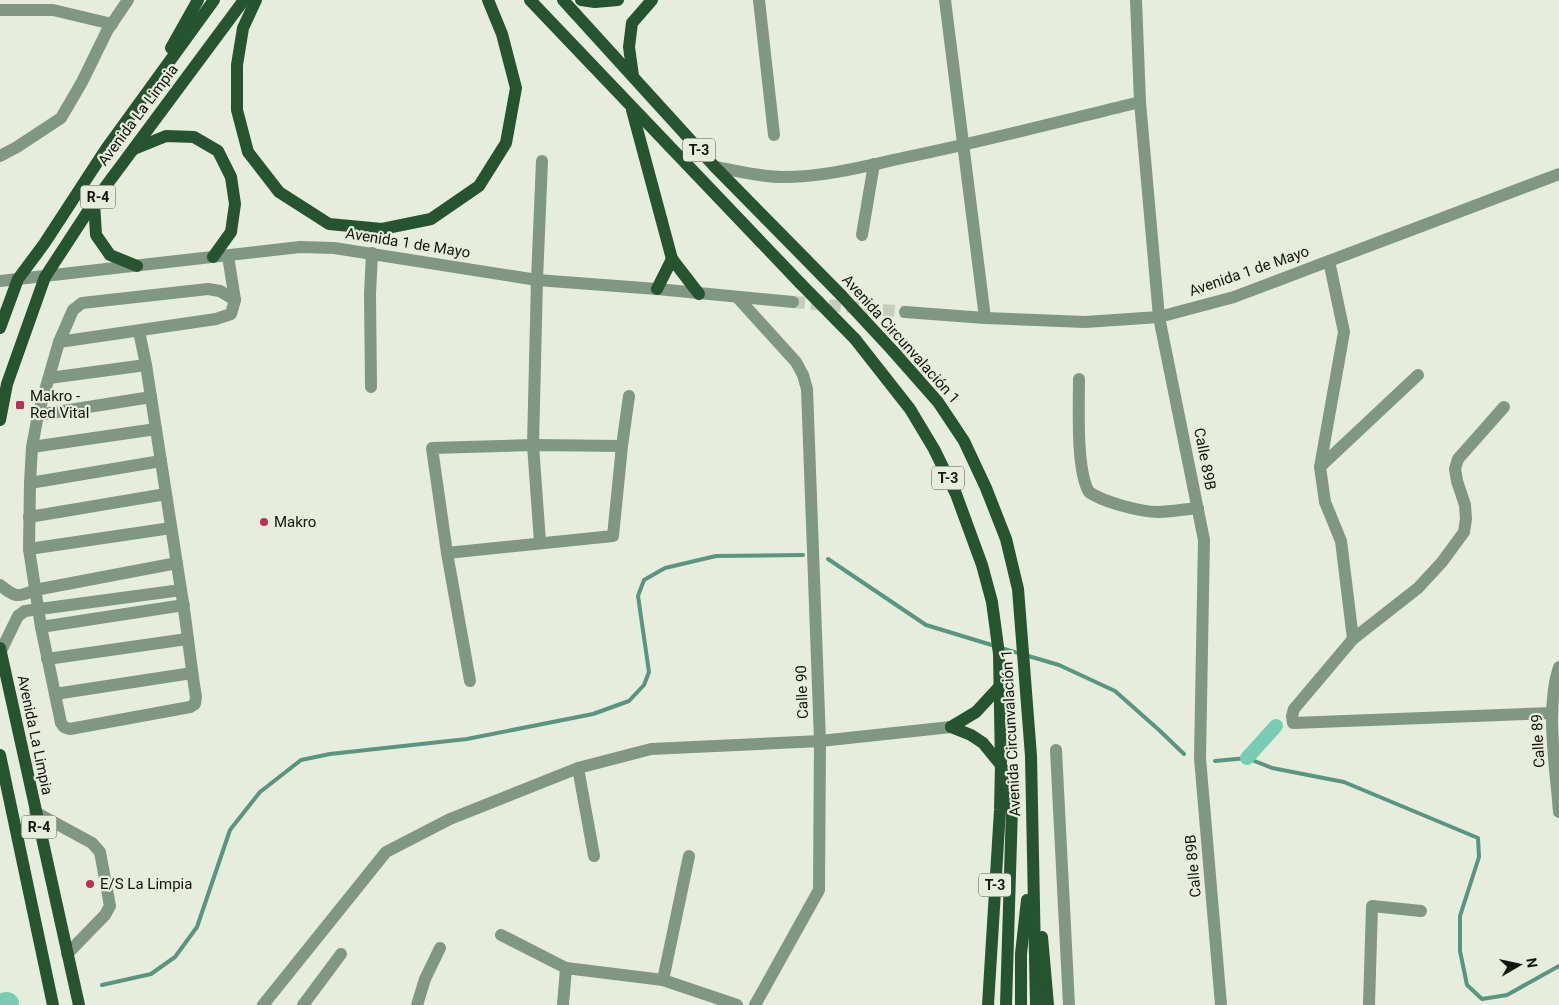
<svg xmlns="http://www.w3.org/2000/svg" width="1559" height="1005" viewBox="0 0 1559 1005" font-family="Roboto,sans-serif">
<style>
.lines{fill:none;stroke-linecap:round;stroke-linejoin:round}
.stream{stroke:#5a9582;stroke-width:4}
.canal{stroke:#78ccb3;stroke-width:14}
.river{stroke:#78ccb3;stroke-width:24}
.minor-tunnel{stroke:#c6cdbd;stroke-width:12;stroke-dasharray:12 6;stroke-linecap:butt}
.minor{stroke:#7f9783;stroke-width:12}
.major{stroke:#265330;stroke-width:12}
.major-bridge{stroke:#265330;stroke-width:12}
.poi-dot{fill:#bd2e59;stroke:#e6eddc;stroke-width:2}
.labels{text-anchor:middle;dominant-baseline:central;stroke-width:4.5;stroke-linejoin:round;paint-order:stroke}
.shield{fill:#e6eddc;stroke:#52564c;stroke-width:1}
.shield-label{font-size:14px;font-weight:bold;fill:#13150f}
.street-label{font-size:15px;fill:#13150f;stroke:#e6eddc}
.poi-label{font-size:15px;fill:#13150f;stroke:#e6eddc;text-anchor:start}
</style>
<rect width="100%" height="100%" fill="#e6eddc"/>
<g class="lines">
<g class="stream">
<path d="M 828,559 L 926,625 L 995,646"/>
<path d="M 1001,648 L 1059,665 L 1115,691 L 1159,730 L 1184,754"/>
<path d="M 1215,761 L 1247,758 L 1272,768 L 1344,782 L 1478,838 L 1479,857 L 1460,916 L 1460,951 L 1467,985 L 1482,999 L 1507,995 L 1559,966"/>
<path d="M 102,985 L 151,974 L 175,957 L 197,927 L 230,830 L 260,792 L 301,760 L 330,754 L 467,739 L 593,714 L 629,701 L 644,685 L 649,672 L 638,596 L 644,580 L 665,568 L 716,556 L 803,555"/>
</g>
<path class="canal" d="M 1247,758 L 1276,726"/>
<path class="river" d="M 3,1005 L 7,1004"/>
<path class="minor-tunnel" d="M 793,302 L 905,312"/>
<g class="minor">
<path d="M 759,0 L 774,135"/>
<path d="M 945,0 L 985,318"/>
<path d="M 1136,0 L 1140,102"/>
<path d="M 0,10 L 53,10 L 112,24"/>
<path d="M 0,156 L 17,147 L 61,118 L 82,82 L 107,31 L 128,0"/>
<path d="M 715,167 C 738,171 760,177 783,177 C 825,177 866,166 907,157 C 985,141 1062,121 1140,102 L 1159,317 L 1204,540 L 1200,758 L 1221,1005"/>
<path d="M 862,235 L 874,164"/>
<path d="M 1329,261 L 1344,332 L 1320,467 L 1325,502 L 1341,541 L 1353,639"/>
<path d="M 0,281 L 300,247 L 334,248 L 537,280 L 657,289 L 793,302"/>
<path d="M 737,297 L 796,362 L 803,375 L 807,389 L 820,741 L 819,890 L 755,1005"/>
<path d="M 905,312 L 985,318 L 1085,322 L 1159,317 L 1234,297 L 1559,174"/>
<path d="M 59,342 L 216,319 L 231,314 L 235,300 L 228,256"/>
<path d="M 49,378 L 146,365"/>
<path d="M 1079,379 C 1079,407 1076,470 1089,492 C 1103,502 1141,512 1158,512 C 1171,512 1185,509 1198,508"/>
<path d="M 371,387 L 370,294 L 372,253"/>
<path d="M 1504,407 L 1458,459 L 1455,469 L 1457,481 L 1465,505 L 1466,519 L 1464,532 L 1442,562 L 1418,588 L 1353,639 L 1294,709 L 1292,716 L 1293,723 L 1551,713"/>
<path d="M 38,415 L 151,397"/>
<path d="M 622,446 L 533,445 L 432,448 L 447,553 L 613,536 L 622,446 L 629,396"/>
<path d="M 32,447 L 156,429"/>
<path d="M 1320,467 L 1418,375"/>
<path d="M 30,483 L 161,461"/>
<path d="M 29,517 L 166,494"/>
<path d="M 540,542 L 533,445 L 537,280 L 542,161"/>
<path d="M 29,549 L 171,528"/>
<path d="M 447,553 L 470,681"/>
<path d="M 0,585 C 15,597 17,598 35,590 L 177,563"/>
<path d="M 181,590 C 187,625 190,661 196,697 L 195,704 L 190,707 L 70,729 L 64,727 L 61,723 L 41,627 L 184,605"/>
<path d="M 41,627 L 29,549 L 30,483 L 32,447 L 38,415 L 59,342 L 73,310 L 82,303 L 208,289 L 220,291 L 235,300"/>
<path d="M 0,653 L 18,616 L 25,611 L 181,590 L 146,365 L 139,331"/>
<path d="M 47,659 L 187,639"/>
<path d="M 1559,667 C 1545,709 1556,769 1559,812"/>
<path d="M 55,694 L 192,673"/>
<path d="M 1056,750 L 1069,1005"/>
<path d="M 578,768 L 594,856"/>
<path d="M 35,812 L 92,843 L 100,852 L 110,906 L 105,915 L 67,954"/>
<path d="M 501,935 L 566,968 L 663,980 L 737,1005"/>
<path d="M 663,980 L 689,856"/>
<path d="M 263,1005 L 386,852 L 450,819 L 578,768 L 651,749 L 820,741 L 951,727"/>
<path d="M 303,1005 L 341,954"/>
<path d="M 417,1005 L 425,979 L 440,948"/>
<path d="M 563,1005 L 566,968"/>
<path d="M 1369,1005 L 1372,906 L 1421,911"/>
</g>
<g class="major">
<path d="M 256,0 L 243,28 L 237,65 L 237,110 L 248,152 L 279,192 L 329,224 L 382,229 L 431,219 L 479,186 L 506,143 L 516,88 L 502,34 L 488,0"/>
<path d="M 530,0 L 800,283"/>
<path d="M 563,0 L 715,167 L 841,295"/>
<path d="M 581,0 L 595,2 L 618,0"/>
<path d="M 171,48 L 198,0"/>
<path d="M 633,76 L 629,47 L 632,23 L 652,0"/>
<path d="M 632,110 L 672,259 L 699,294"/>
<path d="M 134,149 L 166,136 L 194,137 L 218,151 L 231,177 L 235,204 L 231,232 L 213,257"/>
<path d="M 94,202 L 96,235 L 110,255 L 137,266"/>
<path d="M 657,289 L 672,259"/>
<path d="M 0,328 L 18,279 L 44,244 L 106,149 L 214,0"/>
<path d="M 855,339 L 910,409 L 934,449 L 956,494 L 982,565 L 992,602 L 999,654 L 1001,765 L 1000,810 L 988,1005"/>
<path d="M 893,351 L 938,402 L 964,441 L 986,488 L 1006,539 L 1018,589 L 1031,756 L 1036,1005"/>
<path d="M 0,420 L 7,384 L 45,277 L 94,202 L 244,0"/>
<path d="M 0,648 L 79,1005"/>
<path d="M 951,727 L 976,712 L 1000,686"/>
<path d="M 951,727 L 971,735 L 983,743 L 1001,765"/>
<path d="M 0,755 L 53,1005"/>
<path d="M 1042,937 L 1048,1005"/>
<path d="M 1006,1005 L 1012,808 L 1007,771"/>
<path d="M 1021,1005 L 1021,954 L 1027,900"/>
</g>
<g class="major-bridge">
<path d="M 800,283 L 855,339"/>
<path d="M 841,295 L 893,351"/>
</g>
</g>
<g class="poi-dot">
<rect x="15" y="400" width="10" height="10" rx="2.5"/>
<circle cx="264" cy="522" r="5"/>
<circle cx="90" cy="884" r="5"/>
</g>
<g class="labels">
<g class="shield">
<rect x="683" y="138.5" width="32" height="23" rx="4"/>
<rect x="80.5" y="185.5" width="35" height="23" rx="4"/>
<rect x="932" y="466.5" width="32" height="23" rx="4"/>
<rect x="21.5" y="815.5" width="35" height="23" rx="4"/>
<rect x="979" y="873.5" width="32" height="23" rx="4"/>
</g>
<g class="shield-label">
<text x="699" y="150">T-3</text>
<text x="98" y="197">R-4</text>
<text x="948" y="478">T-3</text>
<text x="39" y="827">R-4</text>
<text x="995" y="885">T-3</text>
</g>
<g class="street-label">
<text transform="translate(138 115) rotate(-53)">Avenida La Limpia</text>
<text transform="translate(408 243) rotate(9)">Avenida 1 de Mayo</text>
<text transform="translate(1249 271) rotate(-19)">Avenida 1 de Mayo</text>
<text transform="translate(901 339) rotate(48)">Avenida Circunvalación 1</text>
<text transform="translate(1205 459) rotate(79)">Calle 89B</text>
<text transform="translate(802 692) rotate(-92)">Calle 90</text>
<text transform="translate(1011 733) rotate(-93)">Avenida Circunvalación 1</text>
<text transform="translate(35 735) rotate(78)">Avenida La Limpia</text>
<text transform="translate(1538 741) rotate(-93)">Calle 89</text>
<text transform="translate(1193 866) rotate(-95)">Calle 89B</text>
</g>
<g class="poi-label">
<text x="30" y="396">Makro -<tspan x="30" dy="17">Red Vital</tspan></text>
<text x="274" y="522">Makro</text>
<text x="100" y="884">E/S La Limpia</text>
</g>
</g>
<g transform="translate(1519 965) rotate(81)" stroke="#e6eddc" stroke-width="4" paint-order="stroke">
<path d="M0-4L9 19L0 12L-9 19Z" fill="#13150f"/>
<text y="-8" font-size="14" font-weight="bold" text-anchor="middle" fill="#13150f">N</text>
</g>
</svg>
